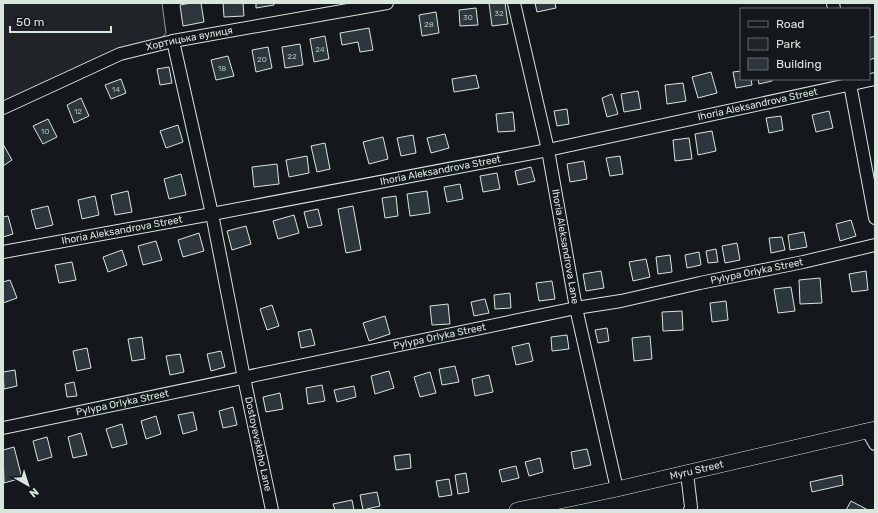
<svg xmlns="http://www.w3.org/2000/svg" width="878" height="513" viewBox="0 0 878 513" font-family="Rubik,sans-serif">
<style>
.green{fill:#202428;stroke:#939e99}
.building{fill:#2c363c;stroke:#d8e6dc}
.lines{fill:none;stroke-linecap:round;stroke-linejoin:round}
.minor-casing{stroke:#d8e6dc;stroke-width:14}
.tertiary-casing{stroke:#d8e6dc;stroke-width:16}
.minor{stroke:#14181c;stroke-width:12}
.tertiary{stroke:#14181c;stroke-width:15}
.labels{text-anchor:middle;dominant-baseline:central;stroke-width:3;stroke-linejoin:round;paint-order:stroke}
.number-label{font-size:8px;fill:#adbab4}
.street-label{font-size:10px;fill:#d8e6dc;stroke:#14181c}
</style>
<rect width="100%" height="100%" fill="#14181c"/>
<path class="green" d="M 3,3 L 162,3 L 166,33 L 161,39 L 3,103 Z"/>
<g class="building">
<path d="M 191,3 L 201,3 L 204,22 L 183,26 L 180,5 Z"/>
<path d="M 223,3 L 243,3 L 244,16 L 224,17 Z"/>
<path d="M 256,3 L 274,3 L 274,5 L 256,8 Z"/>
<path d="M 489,3 L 505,3 L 508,24 L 492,26 Z"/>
<path d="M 535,3 L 555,3 L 556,8 L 537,12 Z"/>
<path d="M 476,8 L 478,25 L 460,26 L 459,10 Z"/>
<path d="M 436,12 L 439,33 L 422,36 L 419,15 Z"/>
<path d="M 369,28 L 373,50 L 360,52 L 358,42 L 342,45 L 340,33 Z"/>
<path d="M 325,36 L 329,59 L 314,62 L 310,39 Z"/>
<path d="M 875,36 L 875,58 L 869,60 L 869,38 Z"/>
<path d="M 300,44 L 303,65 L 285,68 L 282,47 Z"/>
<path d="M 268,47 L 272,68 L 256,72 L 252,50 Z"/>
<path d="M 228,56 L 234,76 L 216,80 L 211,60 Z"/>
<path d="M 169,67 L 172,83 L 160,85 L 157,69 Z"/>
<path d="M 741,71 L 741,79 L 751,79 L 752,85 L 736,88 L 733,72 Z"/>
<path d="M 711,72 L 717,93 L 698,98 L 692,77 Z"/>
<path d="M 476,75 L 479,88 L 454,92 L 452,79 Z"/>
<path d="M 121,79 L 126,93 L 111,99 L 105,85 Z"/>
<path d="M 758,79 L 772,79 L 772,81 L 759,84 Z"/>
<path d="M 683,83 L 686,101 L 667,104 L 665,85 Z"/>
<path d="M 638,91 L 641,109 L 624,112 L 621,94 Z"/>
<path d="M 612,94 L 618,114 L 607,117 L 602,98 Z"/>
<path d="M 81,98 L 89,116 L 74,123 L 67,105 Z"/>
<path d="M 567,109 L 569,124 L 557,126 L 554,111 Z"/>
<path d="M 829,111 L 833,128 L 816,132 L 812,115 Z"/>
<path d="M 513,112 L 515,131 L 498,132 L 496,114 Z"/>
<path d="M 781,116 L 783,130 L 769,133 L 766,118 Z"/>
<path d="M 48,119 L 57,137 L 43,144 L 33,126 Z"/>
<path d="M 178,125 L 183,142 L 166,148 L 160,131 Z"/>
<path d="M 712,131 L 716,151 L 698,155 L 695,134 Z"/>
<path d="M 445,134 L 449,148 L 431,153 L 427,138 Z"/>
<path d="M 413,135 L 416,153 L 401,156 L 397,138 Z"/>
<path d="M 383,137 L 388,159 L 369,164 L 363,142 Z"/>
<path d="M 689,138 L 692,159 L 675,161 L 673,140 Z"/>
<path d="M 325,143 L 330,169 L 317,172 L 311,146 Z"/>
<path d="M 3,144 L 12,160 L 3,166 Z"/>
<path d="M 307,156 L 309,173 L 289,177 L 286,160 Z"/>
<path d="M 620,156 L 623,174 L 610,176 L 606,158 Z"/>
<path d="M 584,161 L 587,179 L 570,182 L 567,164 Z"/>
<path d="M 277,164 L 279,184 L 254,187 L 252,167 Z"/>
<path d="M 531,167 L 535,181 L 518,185 L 515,171 Z"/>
<path d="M 497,173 L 500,189 L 483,192 L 480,176 Z"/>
<path d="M 181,174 L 186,195 L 169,199 L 164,179 Z"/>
<path d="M 460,184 L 463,199 L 447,202 L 444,187 Z"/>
<path d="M 128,191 L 132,212 L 115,215 L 111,195 Z"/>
<path d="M 427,191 L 430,213 L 410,216 L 407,194 Z"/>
<path d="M 95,196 L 99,215 L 82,219 L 78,200 Z"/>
<path d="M 396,196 L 398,216 L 385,218 L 382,198 Z"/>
<path d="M 48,206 L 53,225 L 36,229 L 31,210 Z"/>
<path d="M 353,206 L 361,250 L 346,253 L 338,209 Z"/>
<path d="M 318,209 L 322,225 L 308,228 L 304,212 Z"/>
<path d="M 294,215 L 299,233 L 278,239 L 273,221 Z"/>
<path d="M 8,216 L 13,234 L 3,237 L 3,217 Z"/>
<path d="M 851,220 L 856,236 L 840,241 L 836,224 Z"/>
<path d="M 246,226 L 251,244 L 232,250 L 227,231 Z"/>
<path d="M 804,232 L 807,247 L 790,250 L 788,235 Z"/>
<path d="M 199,233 L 204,251 L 183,257 L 178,240 Z"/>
<path d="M 782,237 L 785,250 L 771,253 L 769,238 Z"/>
<path d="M 156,241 L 162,260 L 143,265 L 138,246 Z"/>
<path d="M 737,243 L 740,260 L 725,263 L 722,246 Z"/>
<path d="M 716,249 L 718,262 L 708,263 L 706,251 Z"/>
<path d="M 122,250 L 127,265 L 108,272 L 103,257 Z"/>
<path d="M 699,252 L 701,265 L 687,268 L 685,255 Z"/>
<path d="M 670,255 L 672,272 L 658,274 L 656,257 Z"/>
<path d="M 646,259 L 650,277 L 633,281 L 629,262 Z"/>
<path d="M 72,262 L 76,280 L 59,283 L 55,265 Z"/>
<path d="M 601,271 L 604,288 L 586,291 L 583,274 Z"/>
<path d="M 866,271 L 868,290 L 852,292 L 849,274 Z"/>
<path d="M 820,278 L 822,303 L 800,304 L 799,280 Z"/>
<path d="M 10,280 L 17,298 L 3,303 L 3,282 Z"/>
<path d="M 552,281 L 555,299 L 539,301 L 536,283 Z"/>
<path d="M 791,287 L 795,311 L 778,313 L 774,289 Z"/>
<path d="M 510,293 L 511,308 L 495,309 L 494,295 Z"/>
<path d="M 485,299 L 489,313 L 474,316 L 471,302 Z"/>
<path d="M 726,301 L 728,320 L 712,322 L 710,303 Z"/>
<path d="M 448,304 L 450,324 L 432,325 L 430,306 Z"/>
<path d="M 272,305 L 279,326 L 267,330 L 260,309 Z"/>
<path d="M 682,311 L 683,330 L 663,331 L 662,312 Z"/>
<path d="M 385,316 L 390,334 L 369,341 L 363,323 Z"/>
<path d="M 607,328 L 609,341 L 598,343 L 595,330 Z"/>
<path d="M 311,329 L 315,345 L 301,348 L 298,332 Z"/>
<path d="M 567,335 L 569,349 L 552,351 L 551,337 Z"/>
<path d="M 650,336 L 652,359 L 634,361 L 632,338 Z"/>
<path d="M 142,337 L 145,359 L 132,361 L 128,339 Z"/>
<path d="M 529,343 L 533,361 L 516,365 L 512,347 Z"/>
<path d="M 87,348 L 91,368 L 77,371 L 73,351 Z"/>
<path d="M 221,351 L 225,367 L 211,371 L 207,354 Z"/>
<path d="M 180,354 L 184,372 L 170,375 L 166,356 Z"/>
<path d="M 455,366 L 459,382 L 442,385 L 439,369 Z"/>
<path d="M 15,370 L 17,386 L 4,389 L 3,372 Z"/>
<path d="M 389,371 L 394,388 L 375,394 L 371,376 Z"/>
<path d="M 430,372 L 436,393 L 420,397 L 414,377 Z"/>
<path d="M 489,375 L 493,392 L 475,396 L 472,379 Z"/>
<path d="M 74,382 L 77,396 L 67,397 L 65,384 Z"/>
<path d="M 322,385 L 325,401 L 308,404 L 306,388 Z"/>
<path d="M 354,386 L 356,397 L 337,402 L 334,390 Z"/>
<path d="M 280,393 L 283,409 L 266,412 L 263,397 Z"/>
<path d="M 233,407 L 237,425 L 223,428 L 219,411 Z"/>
<path d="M 193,412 L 197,430 L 183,434 L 178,415 Z"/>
<path d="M 156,416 L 161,434 L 146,439 L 141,421 Z"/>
<path d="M 122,424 L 127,444 L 112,448 L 106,429 Z"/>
<path d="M 81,433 L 87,455 L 73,458 L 68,437 Z"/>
<path d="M 47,437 L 52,457 L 38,461 L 33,441 Z"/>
<path d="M 14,447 L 22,478 L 4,483 L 3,450 Z"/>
<path d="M 587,449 L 591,465 L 574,469 L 571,452 Z"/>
<path d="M 410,454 L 411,468 L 396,470 L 394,456 Z"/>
<path d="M 540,458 L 543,472 L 529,476 L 525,462 Z"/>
<path d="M 516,466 L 519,478 L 502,482 L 499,470 Z"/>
<path d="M 466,473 L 469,492 L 458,494 L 455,475 Z"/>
<path d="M 842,475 L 843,485 L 812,492 L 810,482 Z"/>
<path d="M 449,479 L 452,495 L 439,497 L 436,481 Z"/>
<path d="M 377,492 L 380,506 L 363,510 L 360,495 Z"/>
<path d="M 352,500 L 354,510 L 335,510 L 333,504 Z"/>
<path d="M 851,501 L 868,510 L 846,510 Z"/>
</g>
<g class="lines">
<g class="minor-casing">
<g id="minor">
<path id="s1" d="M 514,3 L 548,150 L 576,308 L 617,489"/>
<path d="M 833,3 L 834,9"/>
<path id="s2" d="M 173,41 L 212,214 L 244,378 L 272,510"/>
<path d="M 849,79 L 875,218"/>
<path id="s3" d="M 3,108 L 120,54 L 173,41 L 387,3"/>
<path id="s4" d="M 3,252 L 212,214 L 548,150 L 875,79"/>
<path id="s5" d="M 3,428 L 576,308 L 621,301 L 700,283 L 803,262 L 875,245"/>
<path d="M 867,430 L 875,444"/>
<path d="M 687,473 L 691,507 L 690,510"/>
</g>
</g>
<g class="tertiary-casing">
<g id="tertiary">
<path id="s6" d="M 517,510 L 617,489 L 875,429"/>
</g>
</g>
<use href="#minor" class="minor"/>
<use href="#tertiary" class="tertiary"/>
</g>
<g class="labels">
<g class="number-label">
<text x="499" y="13">32</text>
<text x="468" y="17">30</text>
<text x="429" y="24">28</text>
<text x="320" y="49">24</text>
<text x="292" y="56">22</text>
<text x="262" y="59">20</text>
<text x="222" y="68">18</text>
<text x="116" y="89">14</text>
<text x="78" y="111">12</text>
<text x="45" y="131">10</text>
</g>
<g class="street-label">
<text stroke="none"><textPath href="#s3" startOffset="200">Хортицька вулиця</textPath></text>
<text stroke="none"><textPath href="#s4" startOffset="769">Ihoria Aleksandrova Street</textPath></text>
<text stroke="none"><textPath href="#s4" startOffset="445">Ihoria Aleksandrova Street</textPath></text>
<text stroke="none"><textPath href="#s4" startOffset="121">Ihoria Aleksandrova Street</textPath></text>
<text stroke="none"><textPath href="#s1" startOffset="249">Ihoria Aleksandrova Lane</textPath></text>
<text stroke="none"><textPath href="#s5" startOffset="770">Pylypa Orlyka Street</textPath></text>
<text stroke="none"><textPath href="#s5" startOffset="446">Pylypa Orlyka Street</textPath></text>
<text stroke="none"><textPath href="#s5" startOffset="122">Pylypa Orlyka Street</textPath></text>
<text stroke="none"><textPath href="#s2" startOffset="412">Dostoyevskoho Lane</textPath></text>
<text stroke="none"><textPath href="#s6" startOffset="184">Myru Street</textPath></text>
</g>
</g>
<rect width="878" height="513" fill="none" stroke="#d8e6dc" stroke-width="8"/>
<rect x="740" y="8" width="130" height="72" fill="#14181c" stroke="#626a69"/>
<rect x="748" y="21" width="20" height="6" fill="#14181c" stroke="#626a69"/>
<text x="776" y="28" font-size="12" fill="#d8e6dc">Road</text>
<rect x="748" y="38" width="20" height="12" fill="#202428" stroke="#626a69"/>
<text x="776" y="48" font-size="12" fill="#d8e6dc">Park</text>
<rect x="748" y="58" width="20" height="12" fill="#2c363c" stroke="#626a69"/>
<text x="776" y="68" font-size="12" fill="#d8e6dc">Building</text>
<g transform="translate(28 485) rotate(141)" stroke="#14181c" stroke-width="3" paint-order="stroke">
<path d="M0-3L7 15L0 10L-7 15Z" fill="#d8e6dc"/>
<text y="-6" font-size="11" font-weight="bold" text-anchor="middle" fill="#d8e6dc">N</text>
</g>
<path d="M10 26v6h101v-6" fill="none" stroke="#d8e6dc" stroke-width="2"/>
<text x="16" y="26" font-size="12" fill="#d8e6dc" stroke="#14181c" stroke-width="3" paint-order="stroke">50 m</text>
</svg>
